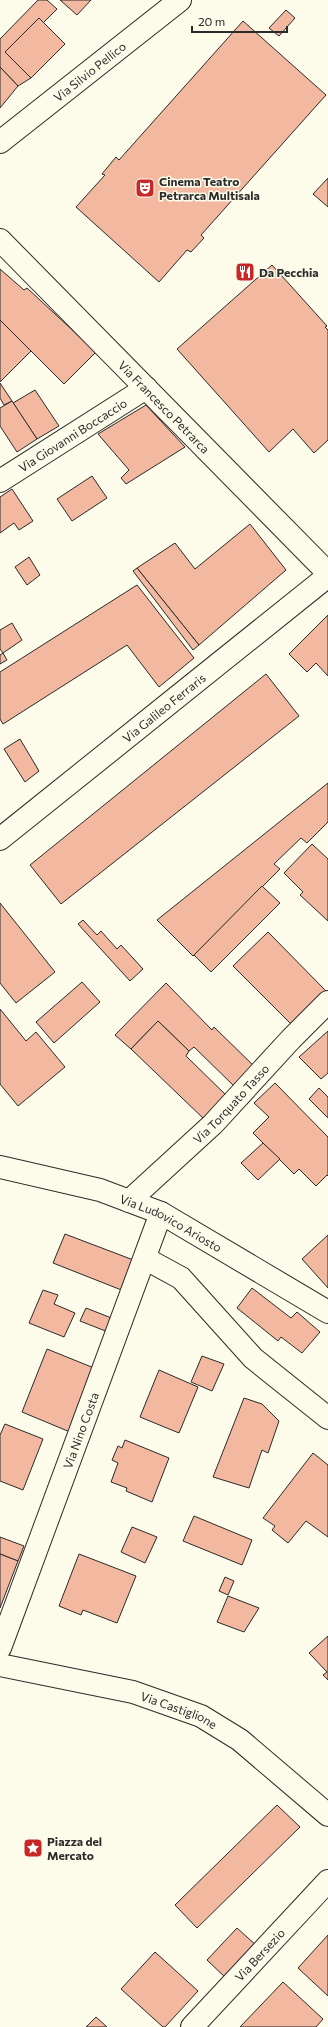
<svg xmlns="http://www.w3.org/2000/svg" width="328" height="2027" viewBox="0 0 328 2027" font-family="Commissioner,sans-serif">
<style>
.building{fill:#f2b8a0;stroke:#2b2b2b}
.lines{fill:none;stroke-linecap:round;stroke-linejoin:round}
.minor-casing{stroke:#2b2b2b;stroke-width:24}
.major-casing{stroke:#2b2b2b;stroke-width:24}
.minor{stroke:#fdfbea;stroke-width:22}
.major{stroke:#fdfbea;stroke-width:22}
.labels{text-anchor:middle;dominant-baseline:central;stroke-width:3;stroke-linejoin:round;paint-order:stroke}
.street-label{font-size:12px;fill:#2b2b2b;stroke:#fdfbea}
.poi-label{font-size:12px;font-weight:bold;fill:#2b2b2b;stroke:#fdfbea;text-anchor:start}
</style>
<rect width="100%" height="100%" fill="#fdfbea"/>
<g class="building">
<path d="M 38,0 L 47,0 L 57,9 L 43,23 L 39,18 L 5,52 L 31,78 L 18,86 L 0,67 L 0,39 Z"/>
<path d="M 60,0 L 91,0 L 77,15 Z"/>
<path d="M 286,10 L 295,18 L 279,36 L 269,28 Z"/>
<path d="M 39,18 L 65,44 L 31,78 L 5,52 Z"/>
<path d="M 243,21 L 326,95 L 201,235 L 204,238 L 191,252 L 187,250 L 159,282 L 76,207 L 105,175 L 102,174 L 116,157 L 119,160 Z"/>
<path d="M 0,67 L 18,86 L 0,108 Z"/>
<path d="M 328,178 L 328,207 L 313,194 Z"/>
<path d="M 272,265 L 327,326 L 325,327 L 328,330 L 328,440 L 314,453 L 293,429 L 269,452 L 177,349 Z"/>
<path d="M 0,269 L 24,290 L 27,288 L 96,352 L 64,384 L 0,320 Z"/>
<path d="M 0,320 L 31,351 L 0,382 Z"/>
<path d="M 0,383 L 12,401 L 4,405 L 0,398 Z"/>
<path d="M 35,390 L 59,426 L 37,439 L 13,403 Z"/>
<path d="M 12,401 L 37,439 L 17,452 L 0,426 L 0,408 Z"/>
<path d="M 146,405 L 185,447 L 126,484 L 121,478 L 129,470 L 98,434 Z"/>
<path d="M 92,476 L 107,498 L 72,521 L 57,499 Z"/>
<path d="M 12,489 L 33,521 L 19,530 L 14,523 L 0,533 L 0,497 Z"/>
<path d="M 250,524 L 286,570 L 199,645 L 137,568 L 175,543 L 195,569 Z"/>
<path d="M 29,557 L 40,575 L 27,585 L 15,567 Z"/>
<path d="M 137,568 L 199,645 L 193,650 L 133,571 Z"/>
<path d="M 137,585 L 194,658 L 159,687 L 127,645 L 3,724 L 0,719 L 0,672 Z"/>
<path d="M 328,615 L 328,676 L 316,663 L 307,672 L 289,654 Z"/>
<path d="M 12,623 L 22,640 L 3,653 L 0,649 L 0,630 Z"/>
<path d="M 3,653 L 7,660 L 0,664 L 0,655 Z"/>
<path d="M 266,674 L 299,716 L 61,904 L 30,865 Z"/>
<path d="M 20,739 L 39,771 L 25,782 L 4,749 Z"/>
<path d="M 328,783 L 328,822 L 307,843 L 301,838 L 274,864 L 280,869 L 193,956 L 157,920 Z"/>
<path d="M 312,844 L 328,859 L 328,921 L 300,895 L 303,892 L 284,873 Z"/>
<path d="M 262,886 L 280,903 L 211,972 L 194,955 Z"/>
<path d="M 0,903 L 55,972 L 16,1003 L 0,983 Z"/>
<path d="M 83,920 L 97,935 L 101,931 L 117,949 L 121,945 L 143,969 L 130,981 L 78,924 Z"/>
<path d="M 268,932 L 326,991 L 292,1025 L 233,966 Z"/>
<path d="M 82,982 L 100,1002 L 54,1043 L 36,1022 Z"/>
<path d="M 166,983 L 212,1030 L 214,1027 L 255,1067 L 236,1088 L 194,1047 L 189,1051 L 158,1021 L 131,1049 L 115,1035 Z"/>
<path d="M 0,1009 L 26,1041 L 36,1032 L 65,1067 L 18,1106 L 0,1084 Z"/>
<path d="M 158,1021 L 189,1051 L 186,1056 L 228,1097 L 205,1120 L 131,1049 Z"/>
<path d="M 328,1031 L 328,1073 L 321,1079 L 299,1057 Z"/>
<path d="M 275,1083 L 328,1137 L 328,1176 L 327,1175 L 316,1186 L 299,1169 L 294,1174 L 253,1133 L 269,1117 L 254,1103 Z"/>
<path d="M 319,1088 L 328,1097 L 328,1118 L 309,1099 Z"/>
<path d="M 263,1143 L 280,1159 L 258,1180 L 241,1163 Z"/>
<path d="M 65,1234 L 136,1261 L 124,1291 L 53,1263 Z"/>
<path d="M 328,1235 L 328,1288 L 302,1259 Z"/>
<path d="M 252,1288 L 291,1318 L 297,1312 L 320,1332 L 302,1353 L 281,1337 L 278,1341 L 237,1308 Z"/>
<path d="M 43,1290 L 58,1295 L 54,1304 L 75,1313 L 64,1337 L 29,1323 Z"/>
<path d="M 86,1308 L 114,1319 L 108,1332 L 80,1321 Z"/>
<path d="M 47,1349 L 94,1368 L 70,1432 L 22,1412 Z"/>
<path d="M 202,1356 L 224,1364 L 212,1391 L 191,1382 Z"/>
<path d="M 159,1370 L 198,1387 L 179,1433 L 140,1417 Z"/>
<path d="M 244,1398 L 262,1404 L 279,1421 L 268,1453 L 262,1450 L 249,1488 L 213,1477 Z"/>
<path d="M 5,1424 L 43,1439 L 23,1490 L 0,1481 L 0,1435 Z"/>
<path d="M 125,1440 L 169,1458 L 152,1502 L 126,1491 L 127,1488 L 111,1482 L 118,1463 L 112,1460 L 118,1446 L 122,1448 Z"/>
<path d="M 313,1453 L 328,1465 L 328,1537 L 306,1521 L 288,1543 L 272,1530 L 275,1526 L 263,1518 Z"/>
<path d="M 194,1516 L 252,1540 L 242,1565 L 183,1541 Z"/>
<path d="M 132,1527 L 157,1537 L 145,1563 L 121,1552 Z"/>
<path d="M 0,1537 L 24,1546 L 18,1561 L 0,1554 Z"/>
<path d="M 0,1554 L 18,1561 L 0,1608 Z"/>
<path d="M 79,1554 L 136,1576 L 117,1623 L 83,1610 L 81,1615 L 59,1606 Z"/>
<path d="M 225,1577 L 234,1581 L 228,1595 L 219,1591 Z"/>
<path d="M 228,1596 L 259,1608 L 244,1632 L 217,1622 Z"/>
<path d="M 328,1636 L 328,1680 L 323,1675 L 327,1672 L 309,1653 Z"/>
<path d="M 277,1805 L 300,1827 L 197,1928 L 175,1905 Z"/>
<path d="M 237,1928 L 258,1947 L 228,1980 L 207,1960 Z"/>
<path d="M 328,1935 L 328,1996 L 298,1968 Z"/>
<path d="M 155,1952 L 198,1991 L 165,2027 L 163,2027 L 121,1989 Z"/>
<path d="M 283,1982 L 323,2019 L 316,2027 L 240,2027 Z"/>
<path d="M 96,2017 L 107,2027 L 86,2027 Z"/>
</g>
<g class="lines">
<g class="minor-casing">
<g id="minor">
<path id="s1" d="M 0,142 L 180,0"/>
<path id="s2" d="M 0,240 L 328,573"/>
<path id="s3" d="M 0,481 L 146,388"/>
<path id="s4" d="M 0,1167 L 100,1190 L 161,1213 L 328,1312"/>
<path id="s5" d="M 129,1201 L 213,1124 L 291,1039 L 328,1002"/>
<path d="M 146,1259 L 181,1278 L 253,1358 L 328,1418"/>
<path id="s6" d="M 0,1648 L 161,1213"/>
<path id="s7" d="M 192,2027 L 328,1881"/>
</g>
</g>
<g class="major-casing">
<g id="major">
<path id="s8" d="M 0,839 L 328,576"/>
<path id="s9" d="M 0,1665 L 133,1692 L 201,1716 L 240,1740 L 328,1815"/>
</g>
</g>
<use href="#minor" class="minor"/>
<use href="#major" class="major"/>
</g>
<defs>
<g id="theatre-square" transform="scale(1)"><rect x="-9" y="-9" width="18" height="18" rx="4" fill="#c62828" stroke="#fdfbea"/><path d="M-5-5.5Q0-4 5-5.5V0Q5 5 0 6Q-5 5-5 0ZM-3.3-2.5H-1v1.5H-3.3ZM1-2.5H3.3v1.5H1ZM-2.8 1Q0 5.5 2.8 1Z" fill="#fff"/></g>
<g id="restaurant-square" transform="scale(1)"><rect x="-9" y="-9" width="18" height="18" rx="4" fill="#c62828" stroke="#fdfbea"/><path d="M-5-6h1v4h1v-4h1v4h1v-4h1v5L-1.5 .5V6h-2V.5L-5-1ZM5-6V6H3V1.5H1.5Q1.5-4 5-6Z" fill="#fff"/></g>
<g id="sight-square" transform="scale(1)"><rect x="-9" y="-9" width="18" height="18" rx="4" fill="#c62828" stroke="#fdfbea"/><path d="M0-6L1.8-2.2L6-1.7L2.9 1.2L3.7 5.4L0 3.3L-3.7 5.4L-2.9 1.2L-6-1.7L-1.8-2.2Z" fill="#fff"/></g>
</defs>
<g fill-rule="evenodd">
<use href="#theatre-square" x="145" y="188"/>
<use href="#restaurant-square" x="245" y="272"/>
<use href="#sight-square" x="33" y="1848"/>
</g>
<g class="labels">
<g class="street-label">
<text stroke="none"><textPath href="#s1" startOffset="114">Via Silvio Pellico</textPath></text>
<text stroke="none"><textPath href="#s2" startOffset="234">Via Francesco Petrarca</textPath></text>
<text stroke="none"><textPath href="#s3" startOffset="86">Via Giovanni Boccaccio</textPath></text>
<text stroke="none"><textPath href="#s8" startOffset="210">Via Galileo Ferraris</textPath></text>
<text stroke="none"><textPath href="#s5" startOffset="141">Via Torquato Tasso</textPath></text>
<text stroke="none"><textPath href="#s4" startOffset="181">Via Ludovico Ariosto</textPath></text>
<text stroke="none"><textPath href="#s6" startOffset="232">Via Nino Costa</textPath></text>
<text stroke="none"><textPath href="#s9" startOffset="185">Via Castiglione</textPath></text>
<text stroke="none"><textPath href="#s7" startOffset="99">Via Bersezio</textPath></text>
</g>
<g class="poi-label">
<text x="159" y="181">Cinema Teatro<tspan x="159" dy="14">Petrarca Multisala</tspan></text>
<text x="259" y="272">Da Pecchia</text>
<text x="47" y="1841">Piazza del<tspan x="47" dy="14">Mercato</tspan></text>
</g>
</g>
<path d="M192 26v6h95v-6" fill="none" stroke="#2b2b2b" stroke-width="2"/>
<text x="198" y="26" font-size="12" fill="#2b2b2b" stroke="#fdfbea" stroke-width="3" paint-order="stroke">20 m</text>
</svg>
